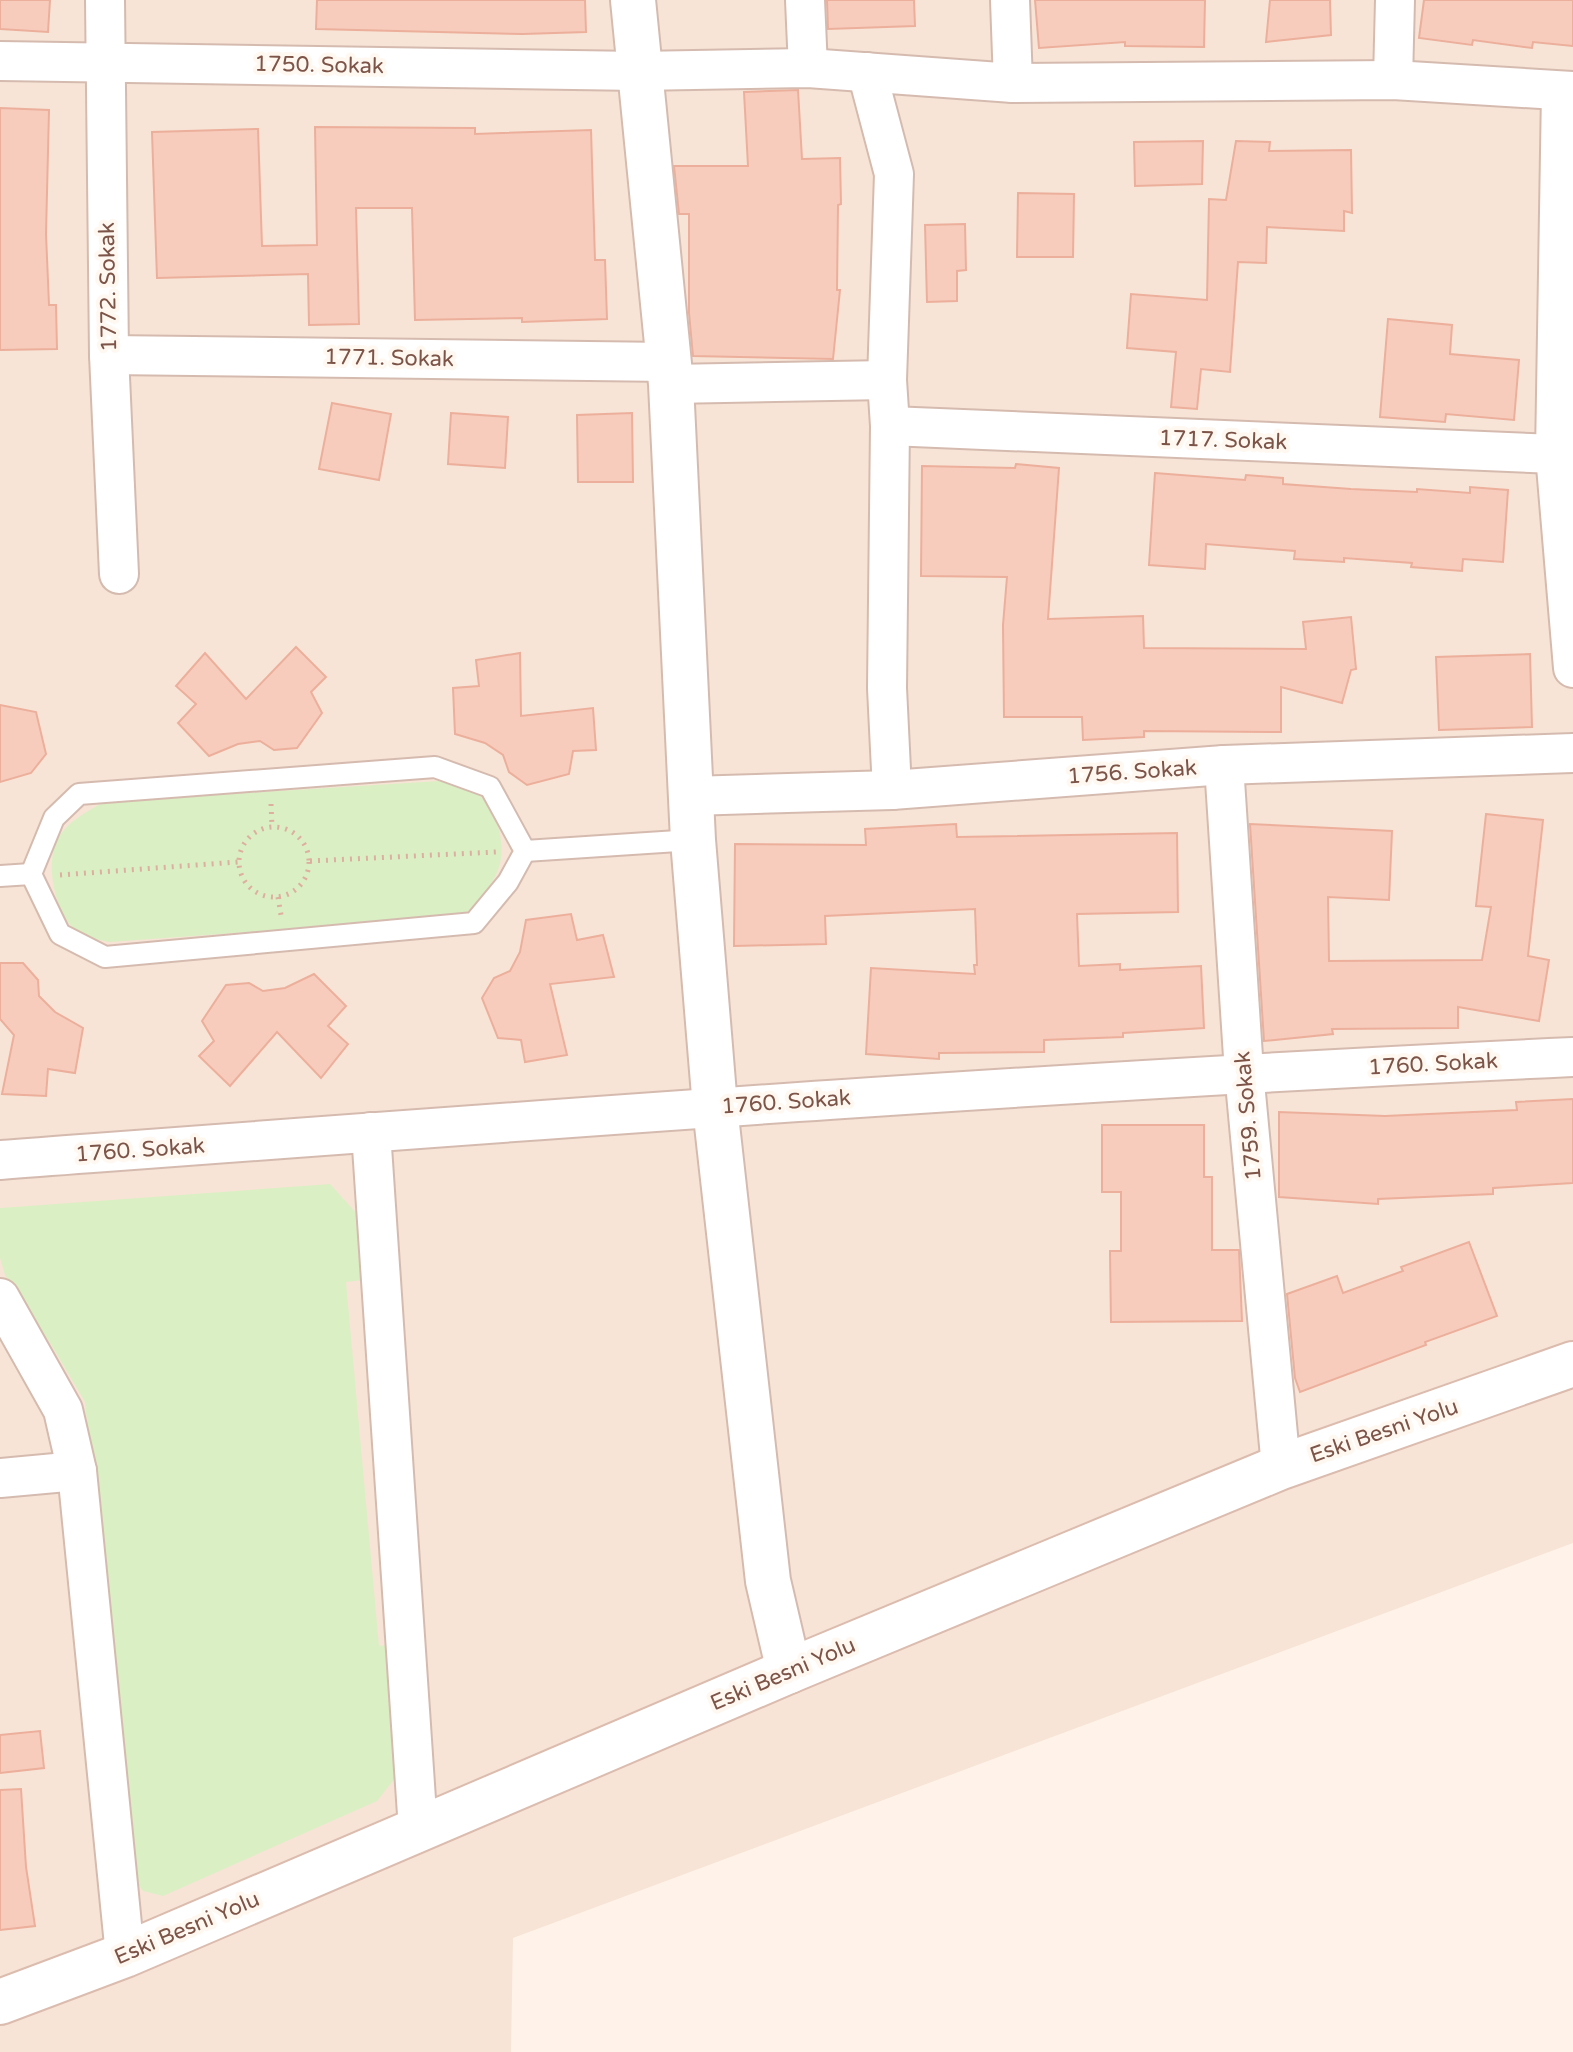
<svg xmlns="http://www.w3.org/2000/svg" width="1573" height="2052" viewBox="0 0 1573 2052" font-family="'Varela Round',sans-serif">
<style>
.residential{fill:#f7e4d6}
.green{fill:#dbefc4}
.building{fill:#f7ccbd;stroke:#ecaf9b;stroke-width:2}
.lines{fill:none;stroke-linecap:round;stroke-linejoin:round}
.service-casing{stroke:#d5bbaf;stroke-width:24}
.minor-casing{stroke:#d5bbaf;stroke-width:42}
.tertiary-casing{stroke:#d5bbaf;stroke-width:48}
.secondary-casing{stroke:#dbbcae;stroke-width:48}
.path{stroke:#ddaf9f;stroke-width:5;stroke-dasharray:2 6;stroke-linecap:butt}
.service{stroke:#fff;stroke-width:20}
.minor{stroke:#fff;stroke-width:38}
.tertiary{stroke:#fff;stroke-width:44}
.secondary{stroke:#fff;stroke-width:44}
.labels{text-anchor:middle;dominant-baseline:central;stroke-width:8;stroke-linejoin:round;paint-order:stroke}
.street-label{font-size:22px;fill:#7d5448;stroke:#fff8f1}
</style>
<rect width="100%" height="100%" fill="#fff3e9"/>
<path class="residential" d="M 0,0 L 1573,0 L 1573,1543 L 513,1938 L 511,2052 L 0,2052 Z"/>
<g class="green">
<path d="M 439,781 C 452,783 464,785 475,792 C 496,806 507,844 499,867 C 493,885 476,907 460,917 L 109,942 C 97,939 83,938 74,929 C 55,911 45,865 57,841 C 66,822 86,812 104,802 Z"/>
<path d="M 330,1184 L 358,1215 L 363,1280 L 346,1282 L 379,1646 L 394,1644 L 400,1772 L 377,1801 L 163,1896 L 143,1891 L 132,1876 L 85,1402 L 52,1346 L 5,1275 L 0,1258 L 0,1208 Z"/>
</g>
<g class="building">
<path d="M 0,0 L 50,0 L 48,32 L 0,29 Z"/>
<path d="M 317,0 L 585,0 L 586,32 L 523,34 L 316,29 Z"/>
<path d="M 827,0 L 914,0 L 915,26 L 828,29 Z"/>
<path d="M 1035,0 L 1205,0 L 1204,47 L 1125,46 L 1125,42 L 1039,48 Z"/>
<path d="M 1270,0 L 1330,0 L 1331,35 L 1266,42 Z"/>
<path d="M 1424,0 L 1573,0 L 1573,46 L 1533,42 L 1532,48 L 1473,40 L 1472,45 L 1419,38 Z"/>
<path d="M 798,90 L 802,159 L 840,158 L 841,204 L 838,205 L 837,290 L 840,290 L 833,359 L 693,356 L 689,313 L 689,214 L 679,214 L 674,166 L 748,166 L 744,92 Z"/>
<path d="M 0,108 L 49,110 L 46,234 L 49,305 L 56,305 L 57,349 L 0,350 Z"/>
<path d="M 315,127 L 475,128 L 475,134 L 591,130 L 595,260 L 605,260 L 607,319 L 522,322 L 522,318 L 415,320 L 412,208 L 356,208 L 359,324 L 309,325 L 308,274 L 157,278 L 152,132 L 258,129 L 262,246 L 317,245 Z"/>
<path d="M 1203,141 L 1202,184 L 1135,186 L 1134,142 Z"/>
<path d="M 1236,141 L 1270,142 L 1269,151 L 1351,150 L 1352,213 L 1344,211 L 1344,231 L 1267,227 L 1266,263 L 1238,262 L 1230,372 L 1201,369 L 1197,409 L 1171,407 L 1176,352 L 1127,348 L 1131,294 L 1207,300 L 1209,199 L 1226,200 Z"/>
<path d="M 1018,193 L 1074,194 L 1073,257 L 1017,257 Z"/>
<path d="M 965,224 L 966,270 L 957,271 L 957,301 L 927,302 L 925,225 Z"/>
<path d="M 1388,319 L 1452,325 L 1450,354 L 1519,360 L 1514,420 L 1446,414 L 1445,422 L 1380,417 Z"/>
<path d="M 332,403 L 391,414 L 379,480 L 319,469 Z"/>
<path d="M 451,413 L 508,417 L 505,468 L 448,464 Z"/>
<path d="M 632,413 L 633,482 L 578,482 L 577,415 Z"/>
<path d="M 1016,464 L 1059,468 L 1048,619 L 1143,616 L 1144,648 L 1306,649 L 1303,622 L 1351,617 L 1356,669 L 1351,670 L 1342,703 L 1281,687 L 1281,732 L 1144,731 L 1144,737 L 1083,740 L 1082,717 L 1004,717 L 1003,625 L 1007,577 L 921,576 L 922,466 L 1015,468 Z"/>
<path d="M 1155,473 L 1245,480 L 1246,475 L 1283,478 L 1283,484 L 1351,489 L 1417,492 L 1417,489 L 1470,493 L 1470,487 L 1508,490 L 1503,562 L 1463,559 L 1462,571 L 1411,567 L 1412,563 L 1344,558 L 1344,562 L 1294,559 L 1295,551 L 1206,544 L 1205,569 L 1149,565 Z"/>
<path d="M 296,647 L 326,677 L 311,692 L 322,713 L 297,748 L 274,750 L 260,741 L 238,744 L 209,756 L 178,723 L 196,704 L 176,686 L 205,653 L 246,699 Z"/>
<path d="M 520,653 L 521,716 L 593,708 L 596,750 L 573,751 L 569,774 L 527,785 L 509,772 L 503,755 L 485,743 L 455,734 L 453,688 L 479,686 L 476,660 Z"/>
<path d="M 1530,654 L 1532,727 L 1439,730 L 1436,657 Z"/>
<path d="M 0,705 L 36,712 L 46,754 L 31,773 L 0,782 Z"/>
<path d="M 1486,814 L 1543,820 L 1528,956 L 1549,960 L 1539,1021 L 1458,1007 L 1458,1028 L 1332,1029 L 1333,1034 L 1264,1041 L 1250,824 L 1392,831 L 1389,900 L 1328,897 L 1329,961 L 1482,960 L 1491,907 L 1476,906 Z"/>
<path d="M 956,824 L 957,837 L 1177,833 L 1178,912 L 1077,914 L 1079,966 L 1120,964 L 1120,970 L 1201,966 L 1204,1028 L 1123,1033 L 1123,1037 L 1044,1040 L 1044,1052 L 939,1053 L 939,1059 L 866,1054 L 871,968 L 975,974 L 974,965 L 977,965 L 975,909 L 825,916 L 826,944 L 734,946 L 735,844 L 866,845 L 865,829 Z"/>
<path d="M 571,914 L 577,940 L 603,935 L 614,977 L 550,984 L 567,1055 L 525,1062 L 521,1040 L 498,1038 L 482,998 L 494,978 L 510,971 L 520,952 L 526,920 Z"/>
<path d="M 0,963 L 23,963 L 38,980 L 39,996 L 55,1012 L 83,1028 L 75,1073 L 48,1069 L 46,1096 L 2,1094 L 14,1035 L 0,1019 Z"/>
<path d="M 314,974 L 346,1006 L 328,1026 L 348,1044 L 321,1078 L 277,1032 L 230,1086 L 199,1056 L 214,1041 L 202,1021 L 226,985 L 249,983 L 263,991 L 285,988 Z"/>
<path d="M 1573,1099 L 1573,1183 L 1493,1188 L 1493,1194 L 1378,1199 L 1378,1204 L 1279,1197 L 1279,1112 L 1385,1116 L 1517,1110 L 1516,1102 Z"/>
<path d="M 1102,1125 L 1204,1125 L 1204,1177 L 1212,1177 L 1212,1250 L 1239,1250 L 1242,1321 L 1111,1322 L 1110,1251 L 1121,1251 L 1121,1192 L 1102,1192 Z"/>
<path d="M 1469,1242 L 1497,1316 L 1425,1342 L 1426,1345 L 1300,1392 L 1295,1378 L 1287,1294 L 1337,1276 L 1343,1293 L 1403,1271 L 1401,1267 Z"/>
<path d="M 40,1731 L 44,1768 L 0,1773 L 0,1735 Z"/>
<path d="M 21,1789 L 26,1867 L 35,1926 L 0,1930 L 0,1790 Z"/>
</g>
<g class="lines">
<g class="service-casing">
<g id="service">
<path d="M 435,767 L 490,787 L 525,851 L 508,882 L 474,923 L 105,957 L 60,934 L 31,874 L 54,818 L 79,794 Z"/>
<path d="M 525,851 L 693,840"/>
<path d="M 0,876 L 31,874"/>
</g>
</g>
<g class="minor-casing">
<g id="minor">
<path d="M 105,0 L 109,355 L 119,574"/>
<path d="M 805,0 L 808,68"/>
<path d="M 1010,0 L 1013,83"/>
<path d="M 0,61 L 638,71 L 808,68 L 1013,83 L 1393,80 L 1573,91"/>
<path d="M 867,72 L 894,174 L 887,380 L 890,426 L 887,688 L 892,790"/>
<path d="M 1393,80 L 1395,0"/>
<path d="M 1561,92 L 1555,454 L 1573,668"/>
<path d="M 109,355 L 669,362"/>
<path d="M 671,384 L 887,380"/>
<path d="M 890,426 L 1555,454"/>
<path d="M 1224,765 L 1244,1072 L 1281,1467"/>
<path d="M 690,796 L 892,790 L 1224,765 L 1573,753"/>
<path d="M 371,1132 L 418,1829"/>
<path d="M 0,1160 C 524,1121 1048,1081 1573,1057"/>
<path d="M 0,1298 L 63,1410 L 77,1471 L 125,1955"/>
<path d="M 0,1478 L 77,1471"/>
</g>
</g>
<g class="tertiary-casing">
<path id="tertiary" d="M 633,0 L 671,384 L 693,840 L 715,1107 L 768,1581 L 789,1671"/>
</g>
<g class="secondary-casing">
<path id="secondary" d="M 0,2002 L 125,1955 L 789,1671 L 1281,1467 L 1573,1364"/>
</g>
<g class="path">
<path d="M 271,804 L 272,826"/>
<circle cx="274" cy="862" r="35"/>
<path d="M 310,861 L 496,852"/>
<path d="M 60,875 L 238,862"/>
<path d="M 278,897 L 281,915"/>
</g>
<use href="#service" class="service"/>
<use href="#minor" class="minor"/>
<use href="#tertiary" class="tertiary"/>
<use href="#secondary" class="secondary"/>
</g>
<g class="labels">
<g class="street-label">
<text transform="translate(319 65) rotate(1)">1750. Sokak</text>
<text transform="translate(108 287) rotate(-91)">1772. Sokak</text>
<text transform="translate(389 358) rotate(1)">1771. Sokak</text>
<text transform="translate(1223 440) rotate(2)">1717. Sokak</text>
<text transform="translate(1132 772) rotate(-4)">1756. Sokak</text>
<text transform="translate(1433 1064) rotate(-3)">1760. Sokak</text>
<text transform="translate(786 1102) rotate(-4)">1760. Sokak</text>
<text transform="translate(1248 1116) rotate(-95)">1759. Sokak</text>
<text transform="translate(140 1150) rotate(-4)">1760. Sokak</text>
<text transform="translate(1384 1431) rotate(-19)">Eski Besni Yolu</text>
<text transform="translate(783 1674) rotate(-23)">Eski Besni Yolu</text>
<text transform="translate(187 1928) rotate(-23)">Eski Besni Yolu</text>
</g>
</g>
</svg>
